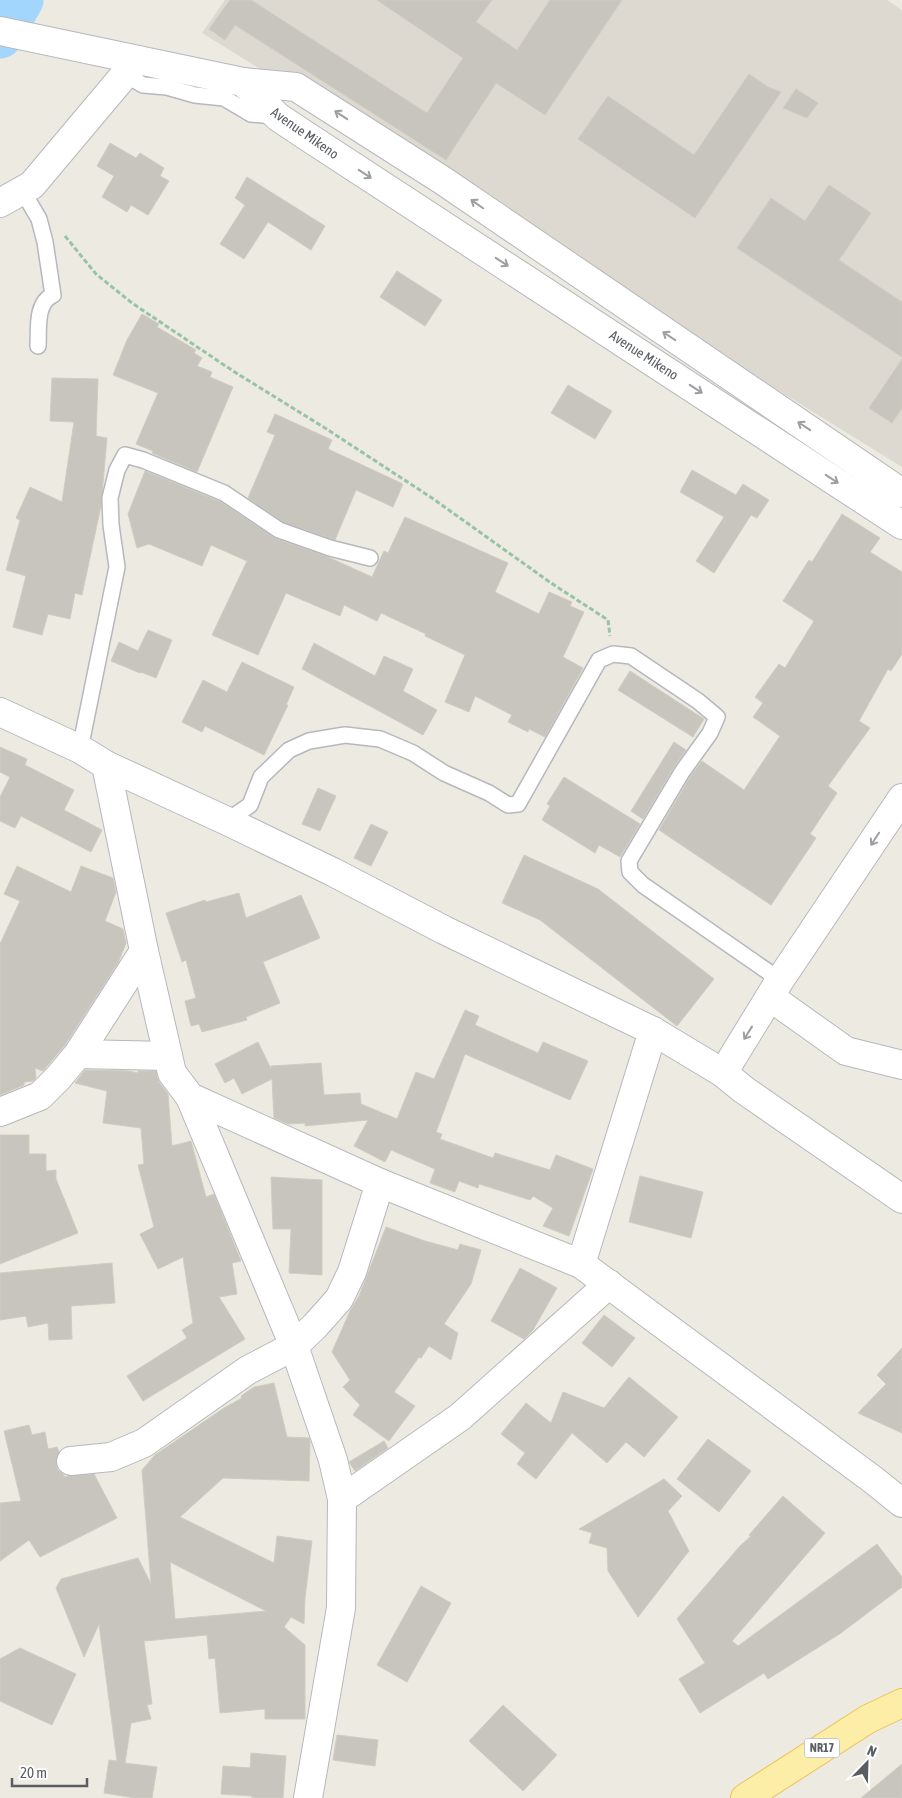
<svg xmlns="http://www.w3.org/2000/svg" width="902" height="1798" viewBox="0 0 902 1798" font-family="'Asap Condensed',sans-serif">
<style>
.education{fill:#ddd9d0}
.lines{fill:none;stroke-linecap:round;stroke-linejoin:round}
.river{stroke:#a2d6fc;stroke-width:45}
.building{fill:#c8c5bf;stroke:#d1ccc0;fill-rule:evenodd}
.service-casing{stroke:#b5b8bc;stroke-width:18}
.minor-casing{stroke:#b5b8bc;stroke-width:30}
.primary-casing{stroke:#edc25b;stroke-width:30}
.path{stroke:#98c4a4;stroke-width:3;stroke-dasharray:5 2.5;stroke-linecap:butt}
.service{stroke:#fff;stroke-width:15}
.minor{stroke:#fff;stroke-width:28}
.primary{stroke:#fceda7;stroke-width:28}
.oneway{stroke:#9c9ea1}
.labels{text-anchor:middle;dominant-baseline:central;stroke-width:4;stroke-linejoin:round;paint-order:stroke}
.shield{fill:#fff;stroke:#8c8e91;stroke-width:1}
.shield-label{font-size:12px;font-weight:bold;fill:#5a5e62}
.street-label{font-size:14px;fill:#5a5e62;stroke:#fff}
</style>
<rect width="100%" height="100%" fill="#edeae2"/>
<path class="education" d="M 225,0 L 887,0 L 902,10 L 902,467 L 202,33 Z"/>
<g class="lines">
<path class="river" d="M 0,36 L 21,0"/>
</g>
<g class="building">
<path d="M 230,0 L 251,0 L 427,113 L 463,58 L 377,0 L 492,0 L 476,22 L 517,50 L 550,0 L 622,0 L 545,115 L 496,83 L 446,160 L 235,25 L 225,40 L 209,29 Z"/>
<path d="M 749,74 L 768,87 L 781,92 L 695,218 L 578,139 L 608,96 L 694,155 Z"/>
<path d="M 796,89 L 818,103 L 807,118 L 783,108 Z"/>
<path d="M 110,143 L 136,158 L 140,153 L 164,168 L 160,176 L 169,181 L 148,215 L 131,205 L 127,212 L 102,197 L 114,176 L 97,166 Z"/>
<path d="M 247,177 L 325,226 L 311,250 L 268,222 L 244,259 L 220,244 L 245,205 L 235,198 Z"/>
<path d="M 829,185 L 871,213 L 839,260 L 902,302 L 902,357 L 737,248 L 771,198 L 805,221 Z"/>
<path d="M 397,271 L 442,300 L 425,326 L 380,297 Z"/>
<path d="M 142,314 L 159,324 L 157,327 L 196,350 L 194,353 L 202,358 L 197,366 L 212,372 L 210,377 L 233,387 L 197,472 L 152,453 L 153,451 L 136,444 L 158,393 L 113,375 L 127,340 Z"/>
<path d="M 902,359 L 902,408 L 892,423 L 869,408 Z"/>
<path d="M 52,378 L 98,379 L 96,436 L 107,438 L 101,506 L 82,595 L 75,593 L 70,619 L 48,614 L 42,635 L 13,627 L 26,576 L 6,570 L 20,520 L 16,518 L 30,487 L 62,502 L 74,422 L 50,421 Z"/>
<path d="M 568,385 L 612,411 L 595,439 L 551,413 Z"/>
<path d="M 275,414 L 332,440 L 328,449 L 403,484 L 393,507 L 356,490 L 335,540 L 283,522 L 248,498 L 275,435 L 267,432 Z"/>
<path d="M 692,470 L 736,495 L 743,484 L 769,500 L 757,518 L 751,515 L 714,573 L 696,561 L 724,517 L 680,492 Z"/>
<path d="M 145,471 L 221,502 L 276,539 L 328,557 L 372,577 L 384,551 L 388,553 L 405,517 L 508,563 L 495,592 L 539,614 L 549,592 L 572,602 L 570,606 L 584,612 L 563,657 L 583,668 L 545,737 L 529,729 L 528,732 L 508,722 L 512,715 L 475,696 L 469,712 L 445,702 L 465,655 L 425,636 L 426,634 L 381,613 L 377,621 L 344,605 L 340,616 L 286,593 L 258,655 L 212,635 L 247,561 L 211,545 L 202,566 L 149,544 L 137,548 L 128,514 Z"/>
<path d="M 842,514 L 880,538 L 870,552 L 902,572 L 902,654 L 891,671 L 888,669 L 859,721 L 870,728 L 828,786 L 837,793 L 810,834 L 816,838 L 771,905 L 659,830 L 690,777 L 702,761 L 744,790 L 780,736 L 753,717 L 763,703 L 755,697 L 779,664 L 785,668 L 814,621 L 783,601 L 809,560 L 812,562 Z"/>
<path d="M 148,630 L 172,640 L 156,678 L 141,672 L 140,673 L 111,661 L 119,642 L 138,651 Z"/>
<path d="M 314,643 L 375,676 L 384,656 L 413,669 L 403,691 L 437,710 L 423,735 L 302,669 Z"/>
<path d="M 242,662 L 294,687 L 286,705 L 288,705 L 264,755 L 205,726 L 202,732 L 182,722 L 203,680 L 227,692 Z"/>
<path d="M 630,671 L 704,719 L 693,737 L 618,690 Z"/>
<path d="M 674,742 L 686,750 L 674,767 L 643,819 L 631,811 Z"/>
<path d="M 0,747 L 27,759 L 25,765 L 74,790 L 64,810 L 102,830 L 91,852 L 21,816 L 15,828 L 0,821 L 0,797 L 10,777 L 0,772 Z"/>
<path d="M 564,777 L 640,824 L 620,857 L 599,845 L 595,853 L 542,820 L 550,806 L 547,804 Z"/>
<path d="M 318,788 L 336,796 L 320,831 L 302,824 Z"/>
<path d="M 371,824 L 388,832 L 371,866 L 354,858 Z"/>
<path d="M 524,855 L 598,889 L 714,979 L 677,1026 L 540,920 L 502,903 Z"/>
<path d="M 17,866 L 71,892 L 81,866 L 113,878 L 116,892 L 105,921 L 123,929 L 126,943 L 118,963 L 65,1045 L 43,1071 L 35,1068 L 36,1078 L 33,1081 L 24,1082 L 24,1085 L 0,1095 L 0,944 L 20,901 L 4,894 Z"/>
<path d="M 239,893 L 246,918 L 301,895 L 320,938 L 263,962 L 280,1003 L 246,1017 L 247,1020 L 202,1032 L 199,1024 L 191,1026 L 185,1001 L 196,998 L 186,960 L 182,962 L 166,913 L 205,900 L 206,902 Z"/>
<path d="M 465,1010 L 479,1016 L 475,1025 L 538,1053 L 543,1042 L 588,1061 L 570,1100 L 465,1054 L 436,1132 L 442,1134 L 440,1139 L 493,1158 L 495,1153 L 550,1170 L 556,1155 L 593,1169 L 569,1236 L 543,1226 L 553,1208 L 533,1196 L 530,1200 L 479,1184 L 478,1188 L 459,1181 L 455,1192 L 430,1183 L 435,1169 L 391,1150 L 385,1162 L 354,1146 L 368,1120 L 305,1126 L 305,1123 L 288,1124 L 274,1118 L 272,1079 L 242,1094 L 234,1078 L 225,1083 L 215,1064 L 258,1042 L 271,1069 L 271,1066 L 321,1063 L 324,1095 L 360,1093 L 361,1104 L 397,1119 L 416,1072 L 434,1079 Z"/>
<path d="M 85,1070 L 129,1071 L 138,1073 L 138,1071 L 156,1071 L 159,1082 L 168,1094 L 172,1146 L 191,1141 L 206,1197 L 214,1194 L 241,1261 L 232,1263 L 237,1294 L 219,1297 L 245,1339 L 143,1401 L 127,1376 L 187,1338 L 182,1330 L 193,1323 L 183,1257 L 158,1269 L 140,1234 L 154,1227 L 138,1165 L 144,1164 L 141,1128 L 103,1123 L 107,1091 L 75,1083 Z"/>
<path d="M 0,1135 L 29,1135 L 29,1154 L 46,1154 L 46,1171 L 56,1170 L 56,1179 L 78,1233 L 0,1264 Z"/>
<path d="M 640,1176 L 703,1192 L 691,1238 L 629,1222 Z"/>
<path d="M 271,1177 L 322,1180 L 322,1275 L 289,1273 L 291,1229 L 273,1229 Z"/>
<path d="M 386,1227 L 425,1241 L 458,1250 L 460,1244 L 481,1250 L 471,1284 L 444,1324 L 458,1333 L 451,1360 L 429,1346 L 421,1358 L 419,1357 L 394,1392 L 415,1406 L 389,1441 L 353,1415 L 360,1405 L 343,1387 L 350,1380 L 332,1352 L 350,1311 L 359,1296 Z"/>
<path d="M 112,1263 L 115,1303 L 71,1306 L 72,1339 L 49,1340 L 48,1323 L 28,1327 L 26,1316 L 0,1320 L 0,1273 Z"/>
<path d="M 520,1268 L 557,1288 L 533,1330 L 524,1339 L 491,1321 Z"/>
<path d="M 604,1315 L 635,1338 L 612,1367 L 582,1343 Z"/>
<path d="M 902,1348 L 902,1433 L 858,1413 L 886,1384 L 877,1375 Z"/>
<path d="M 629,1377 L 678,1417 L 644,1457 L 626,1442 L 607,1463 L 572,1433 L 536,1479 L 517,1464 L 525,1453 L 501,1434 L 526,1403 L 551,1423 L 563,1392 L 604,1408 Z"/>
<path d="M 274,1383 L 287,1437 L 309,1438 L 310,1442 L 309,1481 L 223,1478 L 180,1517 L 274,1563 L 277,1536 L 312,1541 L 305,1598 L 304,1624 L 291,1617 L 284,1627 L 305,1645 L 305,1719 L 265,1719 L 265,1709 L 220,1713 L 215,1658 L 209,1659 L 207,1635 L 144,1641 L 152,1704 L 147,1705 L 151,1719 L 131,1723 L 125,1763 L 157,1767 L 152,1798 L 135,1798 L 104,1793 L 109,1760 L 117,1761 L 99,1624 L 84,1657 L 56,1588 L 61,1579 L 138,1558 L 151,1584 L 142,1470 L 155,1455 L 224,1408 L 242,1398 L 241,1396 L 254,1387 ZM 170,1562 L 266,1611 L 175,1619 Z"/>
<path d="M 29,1425 L 32,1435 L 45,1432 L 48,1449 L 57,1447 L 59,1452 L 56,1463 L 58,1470 L 64,1475 L 64,1477 L 68,1476 L 94,1474 L 117,1518 L 40,1557 L 29,1540 L 0,1561 L 0,1503 L 21,1501 L 4,1431 Z"/>
<path d="M 708,1439 L 751,1471 L 719,1512 L 677,1479 Z"/>
<path d="M 384,1441 L 388,1448 L 355,1471 L 349,1462 Z"/>
<path d="M 664,1479 L 682,1496 L 668,1511 L 689,1551 L 638,1617 L 608,1571 L 607,1548 L 589,1543 L 592,1533 L 579,1529 Z"/>
<path d="M 783,1496 L 825,1533 L 732,1641 L 738,1646 L 877,1544 L 902,1577 L 902,1587 L 841,1633 L 768,1679 L 764,1673 L 700,1713 L 679,1679 L 705,1663 L 677,1619 L 740,1546 L 751,1536 L 749,1535 Z"/>
<path d="M 421,1586 L 451,1603 L 407,1682 L 377,1665 Z"/>
<path d="M 20,1648 L 76,1674 L 52,1725 L 0,1701 L 0,1659 Z"/>
<path d="M 503,1705 L 557,1755 L 523,1791 L 469,1741 Z"/>
<path d="M 337,1735 L 378,1740 L 375,1766 L 333,1760 Z"/>
<path d="M 251,1753 L 286,1756 L 283,1798 L 252,1798 L 252,1796 L 221,1794 L 223,1766 L 250,1768 Z"/>
<path d="M 902,1764 L 902,1798 L 861,1798 Z"/>
</g>
<g class="lines">
<g class="service-casing">
<g id="service">
<path d="M 124,74 L 143,85 L 167,87 L 195,95 L 224,98 L 251,114 L 274,116"/>
<path d="M 22,190 L 39,219 L 45,242 L 53,295 C 35,303 39,330 38,346"/>
<path d="M 80,749 L 117,567 L 111,525 L 110,498 L 117,470 L 125,455 L 143,460 L 224,493 L 279,530 L 330,548 L 370,558"/>
<path d="M 227,821 L 250,805 L 261,777 L 289,750 L 309,741 L 345,735 L 380,739 L 413,753 L 444,773 L 489,793 L 508,805 L 518,804 L 599,660 L 613,654 L 631,656 L 698,701 L 717,717 L 710,733 L 682,772 L 629,861 L 630,872 L 643,885 L 780,980"/>
</g>
</g>
<g class="minor-casing">
<g id="minor">
<path d="M 0,31 L 243,82 L 296,87 L 442,180 L 902,493"/>
<path d="M 243,82 L 278,117 L 305,135 L 902,525"/>
<path d="M 0,203 L 32,185 L 137,60"/>
<path d="M 0,712 L 80,749 L 106,765 L 227,821 L 333,872 L 444,930 L 653,1031 L 723,1073 L 744,1090 L 902,1199"/>
<path d="M 106,765 L 144,951 L 172,1073 L 190,1097 L 380,1183 L 581,1264 L 872,1479 L 902,1503"/>
<path d="M 770,997 L 846,1051 L 902,1065"/>
<path d="M 78,1054 L 168,1056"/>
<path d="M 723,1073 L 780,980 L 902,798"/>
<path d="M 190,1097 L 294,1346 L 333,1460 L 342,1499 L 341,1608 L 308,1798"/>
<path d="M 0,1112 L 40,1096 L 58,1078 L 78,1054 L 144,951"/>
<path d="M 581,1264 L 653,1031"/>
<path d="M 71,1461 L 111,1457 L 144,1443 L 248,1370 L 294,1346 L 315,1326 L 339,1299 L 352,1272 L 380,1183"/>
<path d="M 342,1499 L 460,1417 L 609,1284"/>
</g>
</g>
<g class="primary-casing">
<path id="primary" d="M 745,1798 L 868,1719 L 902,1703"/>
</g>
<path class="path" d="M 65,236 L 96,274 L 132,303 L 233,371 L 325,428 L 432,498 L 551,583 L 608,620 L 610,636"/>
<use href="#service" class="service"/>
<use href="#minor" class="minor"/>
<use href="#primary" class="primary"/>
</g>
<defs><path id="oneway-shaft" d="M-6 0H5M1.5-3L5.5 0L1.5 3" fill="none" stroke-width="1.6" stroke-linecap="round" stroke-linejoin="round" transform="scale(1.25)"/></defs>
<g class="oneway">
<use href="#oneway-shaft" transform="translate(341 115) rotate(-147)"/>
<use href="#oneway-shaft" transform="translate(365 174) rotate(33)"/>
<use href="#oneway-shaft" transform="translate(477 204) rotate(-145)"/>
<use href="#oneway-shaft" transform="translate(502 262) rotate(33)"/>
<use href="#oneway-shaft" transform="translate(669 336) rotate(-146)"/>
<use href="#oneway-shaft" transform="translate(696 389) rotate(33)"/>
<use href="#oneway-shaft" transform="translate(804 426) rotate(-146)"/>
<use href="#oneway-shaft" transform="translate(832 479) rotate(33)"/>
<use href="#oneway-shaft" transform="translate(875 839) rotate(123)"/>
<use href="#oneway-shaft" transform="translate(748 1033) rotate(122)"/>
</g>
<g class="labels">
<rect class="shield" x="804.5" y="1738.5" width="35" height="19" rx="4"/>
<g class="shield-label">
<text x="822" y="1748">NR17</text>
</g>
<g class="street-label">
<text transform="translate(305 133) rotate(35)">Avenue Mikeno</text>
<text transform="translate(644 355) rotate(33)">Avenue Mikeno</text>
</g>
</g>
<g transform="translate(867 1763) rotate(23)" stroke="#ffffff" stroke-width="4" paint-order="stroke">
<path d="M0-4L9 19L0 12L-9 19Z" fill="#5a5e62"/>
<text y="-8" font-size="14" font-weight="bold" text-anchor="middle" fill="#5a5e62">N</text>
</g>
<path d="M12 1778v8h75v-8" fill="none" stroke="#5a5e62" stroke-width="2.5"/>
<text x="20" y="1778" font-size="15" fill="#5a5e62" stroke="#ffffff" stroke-width="4" paint-order="stroke">20 m</text>
</svg>
